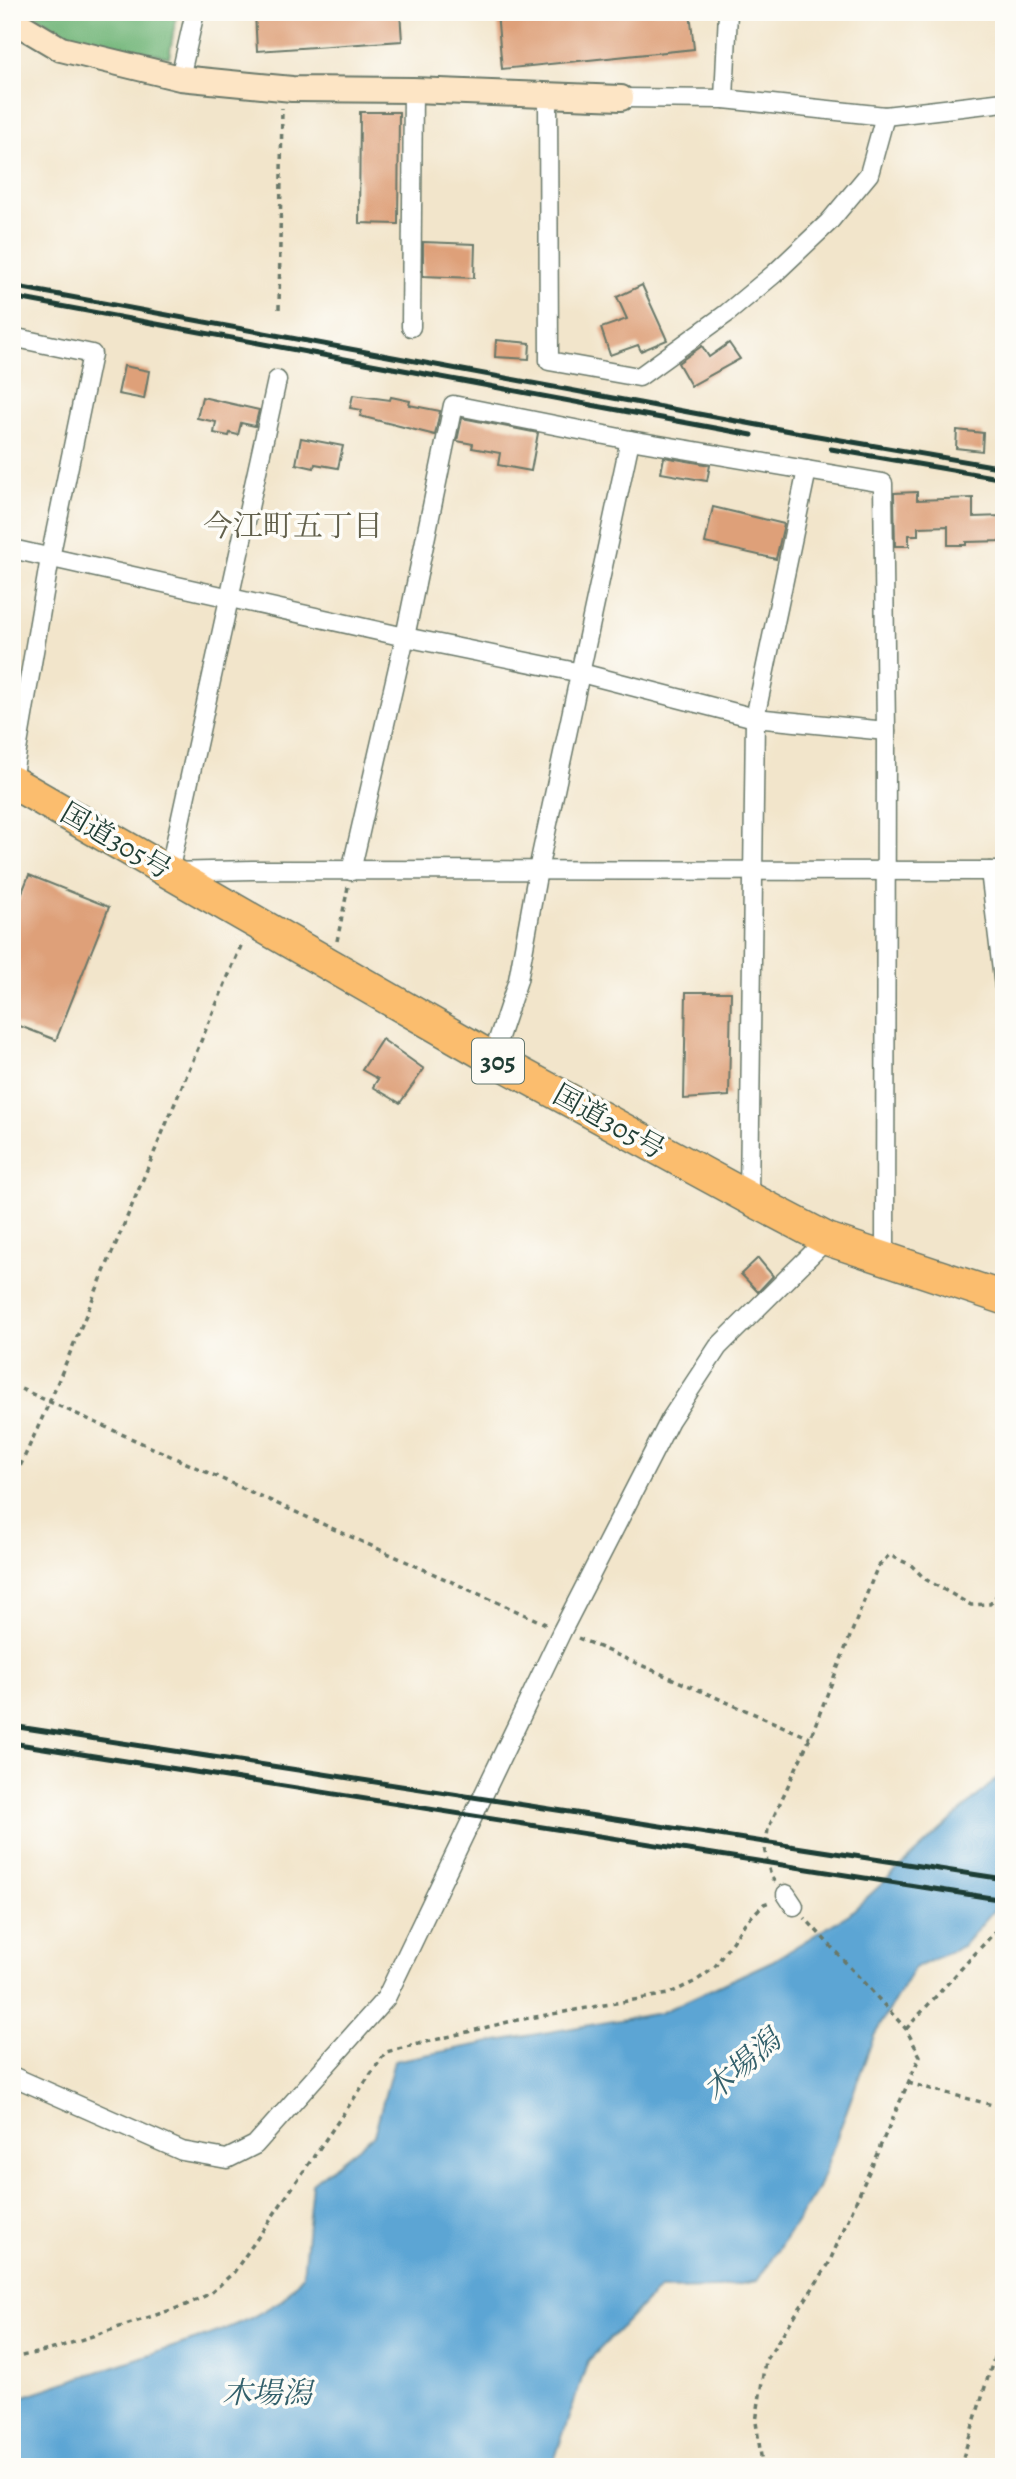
<svg xmlns="http://www.w3.org/2000/svg" width="1016" height="2479" viewBox="0 0 1016 2479" font-family="Alegreya,'Noto Serif JP',serif">
<style>
.forest{fill:#72b679;stroke:#487a56;stroke-width:2}
.water{fill:#5ca5d4;stroke:#3e7184;stroke-width:2}
.building{fill:#dea079}
.lines{fill:none;stroke-linecap:round;stroke-linejoin:round}
.street-casing{stroke:#697869;stroke-width:21}
.secondary-casing{stroke:#697869;stroke-width:28}
.highway-casing{stroke:#697869;stroke-width:35}
.path{stroke:#697869;stroke-width:3.5;stroke-dasharray:5 5;stroke-linecap:butt}
.street{stroke:#fff;stroke-width:18}
.secondary{stroke:#fde5c5;stroke-width:24}
.highway{stroke:#fbbd6e;stroke-width:32}
.rail{stroke:#1f3d34;stroke-width:5}
.labels{text-anchor:middle;dominant-baseline:central;stroke-width:7;stroke-linejoin:round;paint-order:stroke}
.shield{fill:#fdfcf7;stroke:#62766e;stroke-width:2}
.shield-label{font-size:26px;font-weight:bold;fill:#1f3d34}
.street-label{font-size:28px;fill:#1f3d34;stroke:#fdfcf7}
.neighbourhood-label{font-size:30px;fill:#62604c;stroke:#fdfcf7}
.water-label{font-size:30px;font-style:italic;fill:#34616c;stroke:#fdfcf7}
</style>
<rect width="100%" height="100%" fill="#fdfcf7"/>
<filter id="ink" filterUnits="userSpaceOnUse"><feTurbulence type="fractalNoise" baseFrequency=".0143" numOctaves="2"/><feDisplacementMap in="SourceGraphic" scale="14" xChannelSelector="R" yChannelSelector="G"/><feConvolveMatrix kernelMatrix="1 2 1 2 8 2 1 2 1" color-interpolation-filters="sRGB"/></filter>
<filter id="wash" filterUnits="userSpaceOnUse"><feTurbulence type="fractalNoise" baseFrequency=".00686" numOctaves="4" result="noise"/><feDisplacementMap in="SourceGraphic" scale="28" xChannelSelector="R" yChannelSelector="G"/><feGaussianBlur stdDeviation="1.57" result="paint"/><feColorMatrix in="noise" values="0 0 0 0 0 0 0 0 0 0 0 0 0 0 0 0 0 1.4 0 .05"/><feComposite in="paint" operator="in"/></filter>
<g filter="url(#wash)">
<rect width="100%" height="100%" fill="#f2e5cb"/>
<path class="forest" d="M 31,12 L 177,12 L 169,57 L 68,36 Z"/>
<path class="water" d="M 1004,1772 L 1004,1898 L 963,1946 L 914,1968 L 874,2036 L 818,2189 L 757,2281 L 719,2288 L 659,2289 L 588,2361 L 552,2467 L 12,2467 L 12,2400 L 218,2332 L 251,2318 L 282,2300 L 303,2275 L 312,2183 L 374,2135 L 394,2061 L 491,2042 L 660,2013 L 772,1961 L 849,1914 Z"/>
<g id="blocks">
<g class="building">
<path d="M 255,12 L 400,12 L 402,41 L 257,51 Z"/>
<path d="M 497,12 L 690,12 L 694,49 L 502,69 Z"/>
<path d="M 360,112 L 399,112 L 398,224 L 359,223 Z"/>
<path d="M 423,242 L 475,244 L 474,278 L 423,276 Z"/>
<path d="M 642,285 L 667,340 L 641,351 L 638,345 L 610,355 L 601,328 L 627,319 L 617,297 Z"/>
<path d="M 496,340 L 530,343 L 529,359 L 495,357 Z"/>
<path d="M 729,343 L 740,359 L 691,386 L 678,363 L 702,346 L 709,357 Z"/>
<path d="M 124,366 L 149,371 L 144,399 L 118,394 Z"/>
<path d="M 353,395 L 390,400 L 391,397 L 410,401 L 409,405 L 440,411 L 435,435 L 360,416 L 362,410 L 350,408 Z"/>
<path d="M 202,397 L 259,410 L 255,426 L 241,423 L 238,435 L 230,433 L 229,436 L 214,433 L 216,422 L 197,418 Z"/>
<path d="M 462,418 L 538,433 L 531,471 L 498,465 L 500,453 L 472,448 L 473,444 L 457,441 Z"/>
<path d="M 957,430 L 983,433 L 982,451 L 956,448 Z"/>
<path d="M 301,438 L 343,446 L 338,468 L 315,464 L 314,468 L 296,464 Z"/>
<path d="M 664,457 L 710,465 L 707,481 L 661,473 Z"/>
<path d="M 917,492 L 917,500 L 973,498 L 973,517 L 1004,516 L 1004,541 L 966,542 L 966,545 L 948,545 L 948,526 L 918,527 L 918,535 L 909,535 L 909,546 L 895,546 L 894,493 Z"/>
<path d="M 713,507 L 784,524 L 776,559 L 705,543 Z"/>
<path d="M 29,875 L 109,907 L 56,1040 L 12,1023 L 12,917 Z"/>
<path d="M 686,992 L 731,992 L 729,1096 L 684,1099 Z"/>
<path d="M 382,1039 L 424,1069 L 400,1103 L 373,1087 L 378,1079 L 362,1070 Z"/>
<path d="M 758,1258 L 773,1276 L 758,1292 L 741,1274 Z"/>
</g>
</g>
</g>
<g filter="url(#ink)">
<use href="#blocks" fill-opacity="0" stroke="#697869" stroke-width="2"/>
<g class="lines">
<g class="street-casing">
<g id="street">
<path d="M 180,78 L 195,12"/>
<path d="M 548,95 L 549,361 L 639,377 L 726,314 L 774,274 L 829,222 L 869,174 L 885,116"/>
<path d="M 621,98 L 724,99 L 885,116 L 1004,102"/>
<path d="M 724,99 L 728,12"/>
<path d="M 411,327 L 413,90"/>
<path d="M 12,337 L 92,354 L 50,558 L 12,780"/>
<path d="M 277,380 L 169,872 L 252,870 L 1004,871"/>
<path d="M 12,549 L 405,637 L 581,673 L 755,718 L 886,731 L 885,1258"/>
<path d="M 351,871 L 405,637 L 453,405 L 630,440 L 883,483 L 886,731"/>
<path d="M 990,871 L 1004,987"/>
<path d="M 492,1058 L 518,980 L 538,870 L 630,440"/>
<path d="M 749,1198 L 755,718 L 807,470"/>
<path d="M 786,1894 L 794,1906"/>
<path d="M 12,2076 L 182,2151 L 227,2159 L 255,2145 L 386,1998 L 562,1631 L 670,1420 L 718,1347 L 827,1239"/>
</g>
</g>
<g class="secondary-casing">
<path id="secondary" d="M 12,20 L 61,49 L 180,78 L 292,89 L 413,90 L 621,98"/>
</g>
<g class="highway-casing">
<path id="highway" d="M 12,782 L 492,1058 L 749,1198 L 827,1239 L 1004,1298"/>
</g>
<g class="path">
<path d="M 279,309 L 282,108"/>
<path d="M 337,941 L 348,887"/>
<path d="M 12,1385 L 548,1625"/>
<path d="M 12,1484 L 49,1403 L 243,941"/>
<path d="M 578,1638 L 810,1738"/>
<path d="M 775,1882 L 771,1877 L 765,1852 L 768,1829 L 810,1738 L 877,1568 L 889,1555 L 911,1565 L 925,1579 L 971,1605 L 990,1604 L 1004,1586"/>
<path d="M 906,2029 L 1004,1922"/>
<path d="M 908,2083 L 1004,2108"/>
<path d="M 12,2358 L 50,2350 L 186,2305 L 211,2293 L 234,2272 L 386,2052 L 512,2021 L 668,1994 L 696,1981 L 714,1968 L 745,1923 L 764,1904 L 772,1901"/>
<path d="M 764,2467 L 762,2463 L 756,2422 L 765,2361 L 828,2265 L 920,2056 L 906,2029 L 805,1918"/>
<path d="M 960,2467 L 1004,2326"/>
</g>
<use href="#street" class="street"/>
<use href="#secondary" class="secondary"/>
<use href="#highway" class="highway"/>
<g class="rail">
<path d="M 12,286 L 806,434 L 1004,468"/>
<path d="M 12,297 L 752,435"/>
<path d="M 831,449 L 1004,479"/>
<path d="M 12,1726 L 1004,1879"/>
<path d="M 12,1743 L 1004,1900"/>
</g>
</g>
</g>
<g class="labels">
<rect class="shield" x="472" y="1038.5" width="52" height="45" rx="5"/>
<g class="shield-label">
<text x="498" y="1061">305</text>
</g>
<g class="street-label">
<text transform="translate(116 841) rotate(30)">国道305号</text>
<text transform="translate(609 1122) rotate(29)">国道305号</text>
</g>
<g class="neighbourhood-label">
<text x="293" y="526">今江町五丁目</text>
</g>
<g class="water-label">
<text transform="translate(742 2065) rotate(-41)">木場潟</text>
<text x="267" y="2393">木場潟</text>
</g>
</g>
<rect width="1016" height="2479" fill="none" stroke="#fdfcf7" stroke-width="42"/>
</svg>
